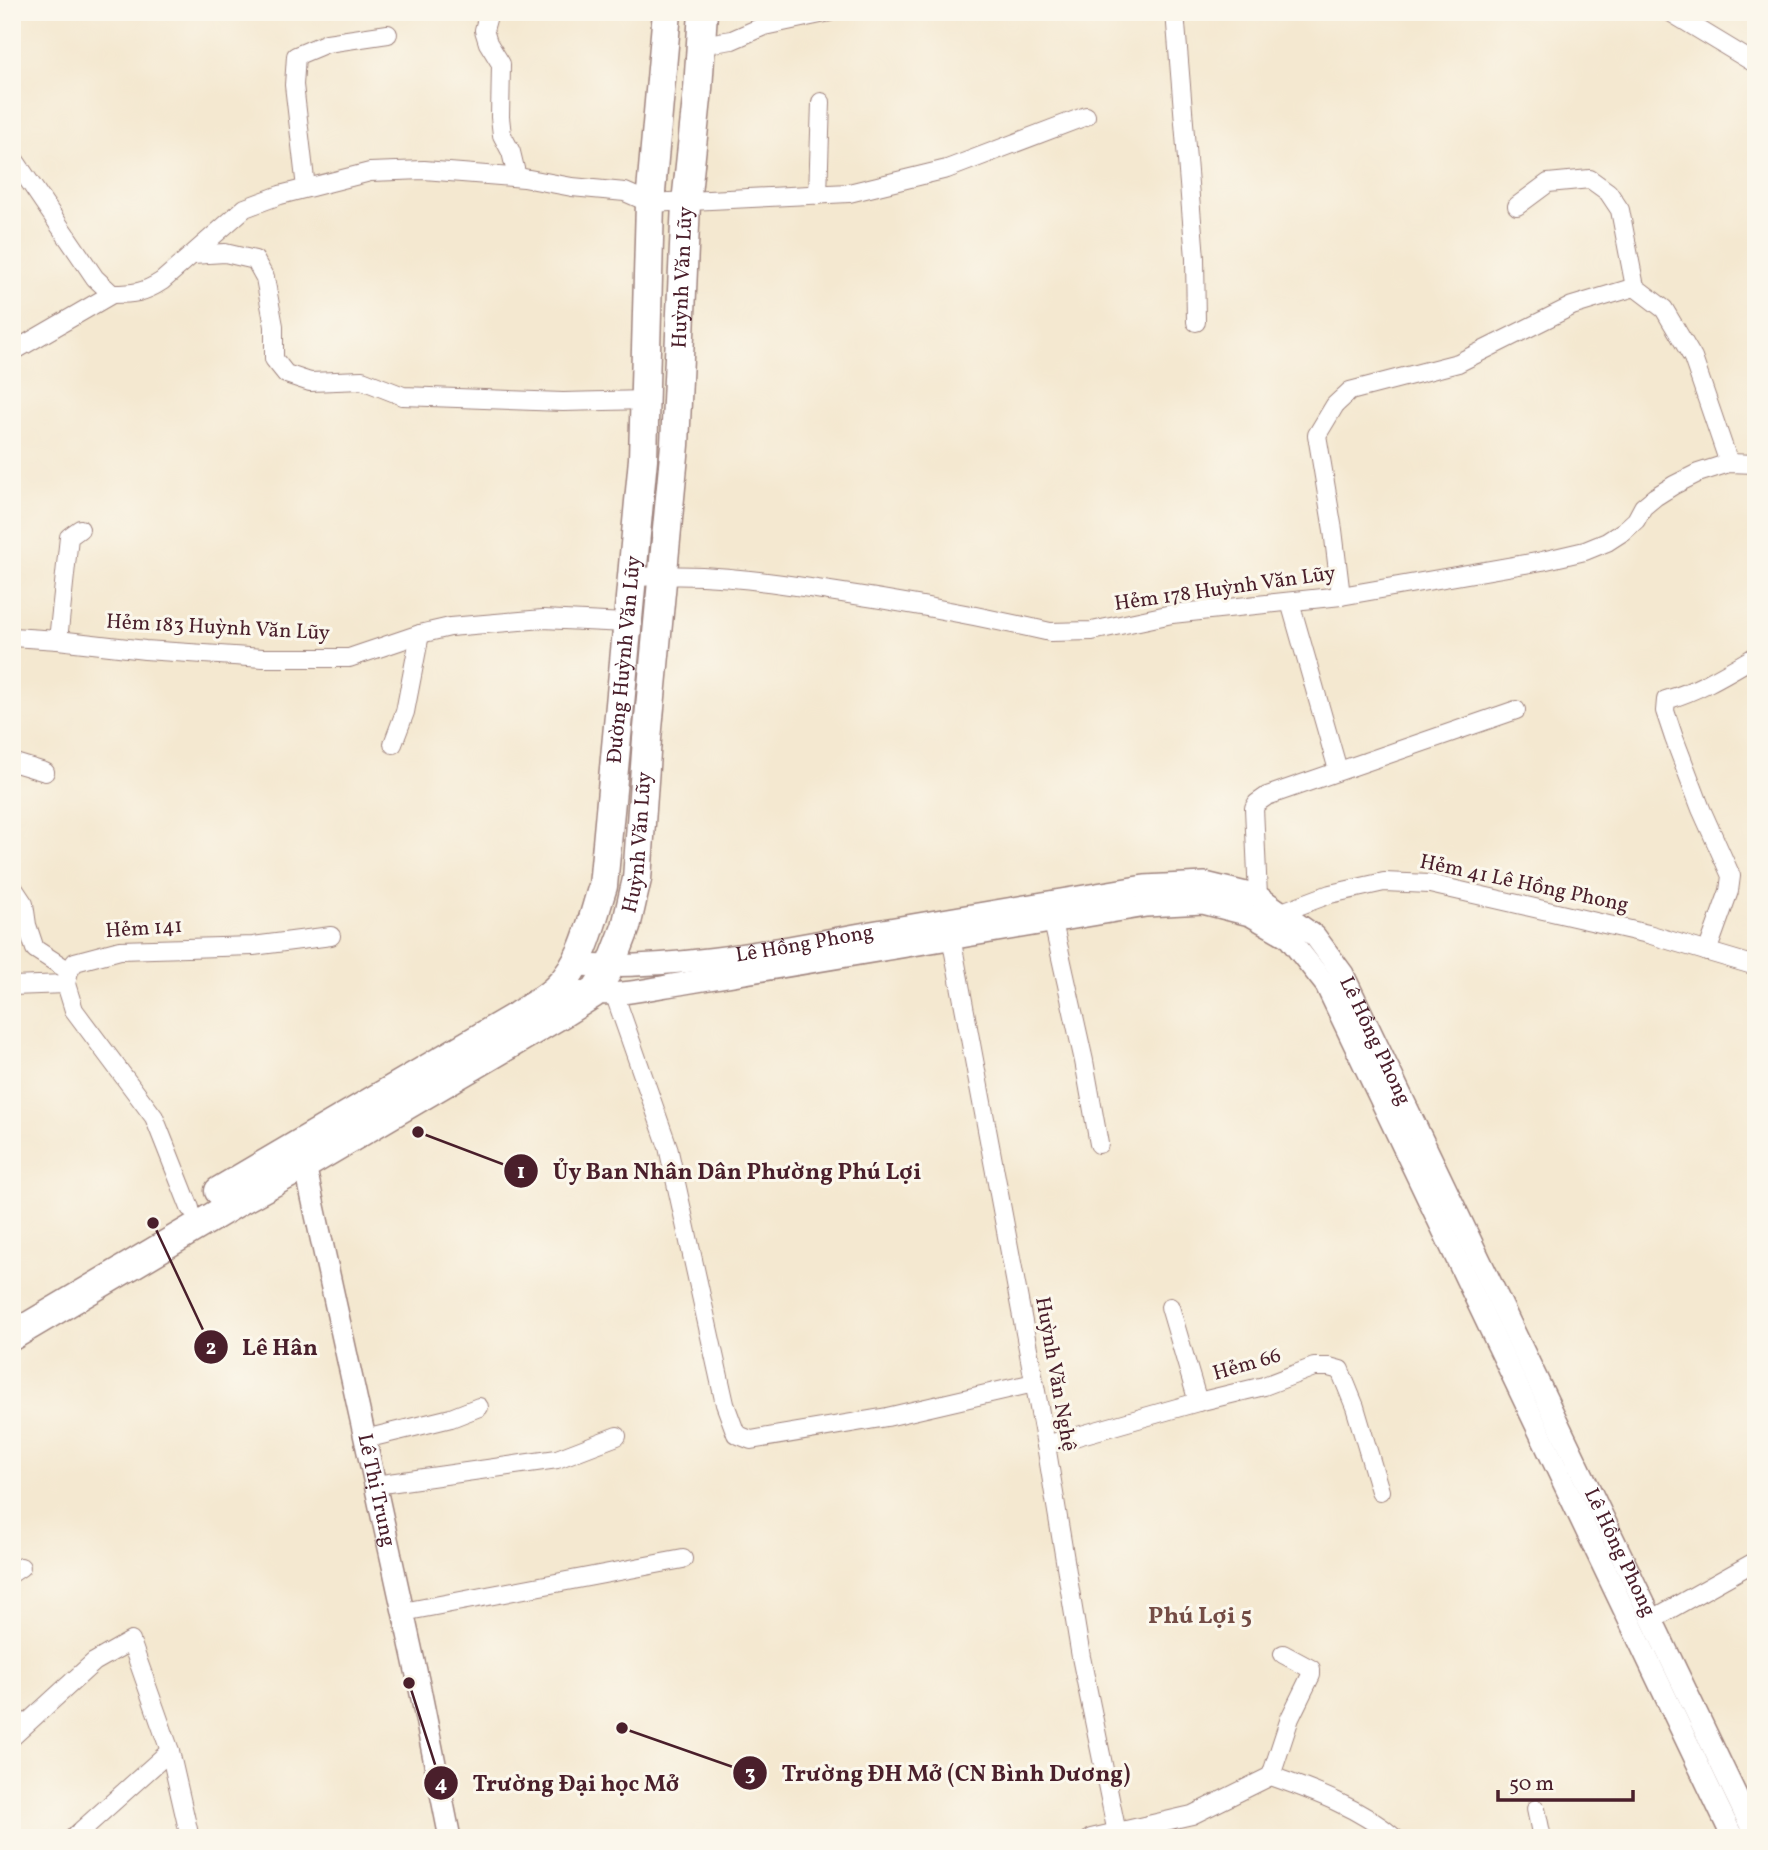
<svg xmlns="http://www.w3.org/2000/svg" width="1768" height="1850" viewBox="0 0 1768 1850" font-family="Vollkorn,serif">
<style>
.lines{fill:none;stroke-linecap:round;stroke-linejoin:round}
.minor-casing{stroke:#9f847e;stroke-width:20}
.tertiary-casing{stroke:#9f847e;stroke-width:24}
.primary-casing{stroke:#9f847e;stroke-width:31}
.minor{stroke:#fff;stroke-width:18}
.tertiary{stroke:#fff;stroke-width:21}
.primary{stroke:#fff;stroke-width:28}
.labels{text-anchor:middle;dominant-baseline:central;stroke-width:6;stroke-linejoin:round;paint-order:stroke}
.street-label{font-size:21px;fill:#4a1f2b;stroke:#fbf7ec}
.quarter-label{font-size:24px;font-weight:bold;fill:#744c45;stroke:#fbf7ec}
.leader{fill:none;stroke:#4a1f2b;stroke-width:2.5}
.callout-dot{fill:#4a1f2b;stroke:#fbf7ec;stroke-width:2.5}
.mark-label{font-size:21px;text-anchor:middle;font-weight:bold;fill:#fff}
.callout-label{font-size:23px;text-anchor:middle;font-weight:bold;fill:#4a1f2b;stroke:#fbf7ec;stroke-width:6;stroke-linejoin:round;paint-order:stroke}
</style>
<rect width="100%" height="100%" fill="#fbf7ec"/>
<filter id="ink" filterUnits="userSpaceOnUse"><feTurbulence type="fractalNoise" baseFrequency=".0143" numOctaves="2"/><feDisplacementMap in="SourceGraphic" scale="14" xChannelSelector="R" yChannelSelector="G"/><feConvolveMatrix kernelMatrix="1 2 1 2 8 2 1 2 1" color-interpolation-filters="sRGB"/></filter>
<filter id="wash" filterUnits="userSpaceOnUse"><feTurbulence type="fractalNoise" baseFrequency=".00686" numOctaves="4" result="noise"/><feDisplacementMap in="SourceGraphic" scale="28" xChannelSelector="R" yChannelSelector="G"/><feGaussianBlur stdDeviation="1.57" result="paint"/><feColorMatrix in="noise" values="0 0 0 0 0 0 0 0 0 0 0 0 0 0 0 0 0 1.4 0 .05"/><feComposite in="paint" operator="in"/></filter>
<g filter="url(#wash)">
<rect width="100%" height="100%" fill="#f4e8d0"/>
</g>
<g filter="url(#ink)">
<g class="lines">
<g class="minor-casing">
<g id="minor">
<path d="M 489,12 L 484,30 L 488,43 L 501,64 L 500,117 L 502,135 L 511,152 L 517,177"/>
<path d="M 1175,12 L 1195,258 L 1196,322"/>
<path d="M 1670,12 L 1756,64"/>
<path d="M 701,45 L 732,40 L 764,26 L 830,12"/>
<path d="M 12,156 L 95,278 L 112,294 C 133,294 144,293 162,281 L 245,208 L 280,195 L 370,172 L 424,170 L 524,178 L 572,187 L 625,192 L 650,203 L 849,193 L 947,169 L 1086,116"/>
<path d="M 306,188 L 294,85 L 296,56 L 327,43 L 388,34"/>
<path d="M 818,195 L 821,102"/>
<path d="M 1517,206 L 1548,183 L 1590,179 L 1608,192 L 1620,210 L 1635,287"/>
<path d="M 192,255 L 225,253 L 255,260 L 265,278 L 274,326 L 274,359 L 286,374 L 310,382 L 362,380 L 403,396 L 563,402 L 646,400"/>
<path d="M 12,352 L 112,294"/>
<path d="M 631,578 C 695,571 759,580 823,590 C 899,601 975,615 1050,632 L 1092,631 L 1172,614 L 1341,596 L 1542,561 L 1585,551 L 1607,542 L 1624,531 L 1636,520 L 1643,507 L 1655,497 L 1674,485 L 1698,473 L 1729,463 L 1756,464"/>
<path d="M 1341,596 L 1333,530 L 1317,435 L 1335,405 L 1350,391 L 1458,363 L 1572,306 L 1635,287 L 1664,309 L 1693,358 L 1729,463"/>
<path d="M 1290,602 L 1338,770"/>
<path d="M 12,637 L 58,640 L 145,650 L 263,658 L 349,658 L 420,634 L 450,627 L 543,619 L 626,623"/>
<path d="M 58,640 L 69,537 L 80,529"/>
<path d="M 393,744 L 405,712 L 420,634"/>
<path d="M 12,762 L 45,772"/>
<path d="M 12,886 L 24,904 L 27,925 L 35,949 L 69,971"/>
<path d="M 1258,896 L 1254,808 L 1257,803 L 1267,796 L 1516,710"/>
<path d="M 1282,912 L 1330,894 L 1384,882 L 1430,884 L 1648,934 L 1756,966"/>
<path d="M 1053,922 L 1084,1061 L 1099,1144"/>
<path d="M 949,926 L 1046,1445 L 1081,1657 L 1118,1838"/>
<path d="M 1707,952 L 1729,891 L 1731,876 L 1701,809 L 1674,738 L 1665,711 L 1666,700 C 1698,691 1727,673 1756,656"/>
<path d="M 12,986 L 66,984"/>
<path d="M 614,993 L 668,1147 L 725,1404 L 736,1434 L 751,1440 L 887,1417 L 1034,1383"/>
<path d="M 190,1208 L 154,1117 L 74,1010 L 66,984 L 69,971 L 75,962 L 120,950 L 253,946 L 331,936"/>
<path d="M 1170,1307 L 1198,1402"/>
<path d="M 365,1439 L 451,1418 L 479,1407"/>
<path d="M 1046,1445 L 1198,1402 L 1264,1386 L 1314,1367 L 1329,1367 L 1340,1370 L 1355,1407 L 1380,1491"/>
<path d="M 375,1485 L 557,1459 L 617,1436"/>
<path d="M 12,1573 L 21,1567"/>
<path d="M 403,1612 L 683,1559"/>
<path d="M 1651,1620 L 1756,1561"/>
<path d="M 12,1737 L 94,1662 L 131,1641 L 170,1751 L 190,1838"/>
<path d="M 1271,1776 L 1290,1718 L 1311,1675 L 1311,1669 L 1283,1654"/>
<path d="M 1536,1809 L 1542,1838"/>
<path d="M 73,1838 L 170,1751"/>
<path d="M 1091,1838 L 1192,1815 L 1271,1776 C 1314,1791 1360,1808 1395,1838"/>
</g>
</g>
<g class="tertiary-casing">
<g id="tertiary">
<path id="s1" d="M 575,965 C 675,970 773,950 871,932 C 962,916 1053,901 1144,886 L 1205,883 L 1258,896 L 1315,936 L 1343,974 L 1756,1837"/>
<path d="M 581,992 C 615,998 652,988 685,983 L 1146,906 L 1203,903 L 1250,915 L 1288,937 L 1326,985 L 1733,1838"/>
<path id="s2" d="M 298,1154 L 305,1165 L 420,1689 L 450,1838"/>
</g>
</g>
<g class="primary-casing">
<g id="primary">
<path id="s3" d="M 219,1191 L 517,1016 C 530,1007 547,999 558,987 C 584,962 592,919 603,886 L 643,459 L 650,203 L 667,12"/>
<path id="s4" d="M 12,1336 L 241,1200 L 305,1165 L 563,1013 L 593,994 L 611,966 L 626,927 L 637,879 L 647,739 L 675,445 L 686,203 L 698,89 L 703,12"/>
</g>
</g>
<use href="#minor" class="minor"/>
<use href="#tertiary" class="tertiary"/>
<use href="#primary" class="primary"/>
</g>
</g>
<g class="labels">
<g class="street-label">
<text stroke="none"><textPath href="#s4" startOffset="1402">Huỳnh Văn Lũy</textPath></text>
<text transform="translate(1225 589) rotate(-8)">Hẻm 178 Huỳnh Văn Lũy</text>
<text transform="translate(218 628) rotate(3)">Hẻm 183 Huỳnh Văn Lũy</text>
<text stroke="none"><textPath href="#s3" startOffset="735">Đường Huỳnh Văn Lũy</textPath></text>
<text stroke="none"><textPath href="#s4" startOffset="835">Huỳnh Văn Lũy</textPath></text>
<text transform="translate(1524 884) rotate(12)">Hẻm 41 Lê Hồng Phong</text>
<text transform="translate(144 929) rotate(-4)">Hẻm 141</text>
<text stroke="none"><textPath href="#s1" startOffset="231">Lê Hồng Phong</textPath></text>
<text stroke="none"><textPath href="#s1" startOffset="882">Lê Hồng Phong</textPath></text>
<text transform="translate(1247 1365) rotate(-16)">Hẻm 66</text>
<text transform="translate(1055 1374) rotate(80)">Huỳnh Văn Nghệ</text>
<text stroke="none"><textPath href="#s2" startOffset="346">Lê Thị Trung</textPath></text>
<text stroke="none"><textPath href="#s1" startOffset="1449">Lê Hồng Phong</textPath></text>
</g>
<g class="quarter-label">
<text x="1200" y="1617">Phú Lợi 5</text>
</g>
</g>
<path class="leader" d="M418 1132L521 1171M153 1223L211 1347M622 1728L750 1773M409 1683L441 1783"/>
<g class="callout-dot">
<circle cx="418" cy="1132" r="7"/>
<circle cx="153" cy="1223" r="7"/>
<circle cx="622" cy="1728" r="7"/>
<circle cx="409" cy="1683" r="7"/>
<circle cx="521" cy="1171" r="18"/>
<circle cx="211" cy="1347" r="18"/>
<circle cx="750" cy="1773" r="18"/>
<circle cx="441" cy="1783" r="18"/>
</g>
<g class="mark-label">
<text x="521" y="1178">1</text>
<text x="211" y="1354">2</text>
<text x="750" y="1780">3</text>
<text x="441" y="1790">4</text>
</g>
<g class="callout-label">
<text x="737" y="1179">Ủy Ban Nhân Dân Phường Phú Lợi</text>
<text x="280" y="1355">Lê Hân</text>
<text x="956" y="1781">Trường ĐH Mở (CN Bình Dương)</text>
<text x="576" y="1791">Trường Đại học Mở</text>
</g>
<rect width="1768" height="1850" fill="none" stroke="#fbf7ec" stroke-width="42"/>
<path d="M1498 1790v10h135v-10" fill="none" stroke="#4a1f2b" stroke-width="3.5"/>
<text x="1509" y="1790" font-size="21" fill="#4a1f2b" stroke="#fbf7ec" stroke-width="5" paint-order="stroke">50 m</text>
</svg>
